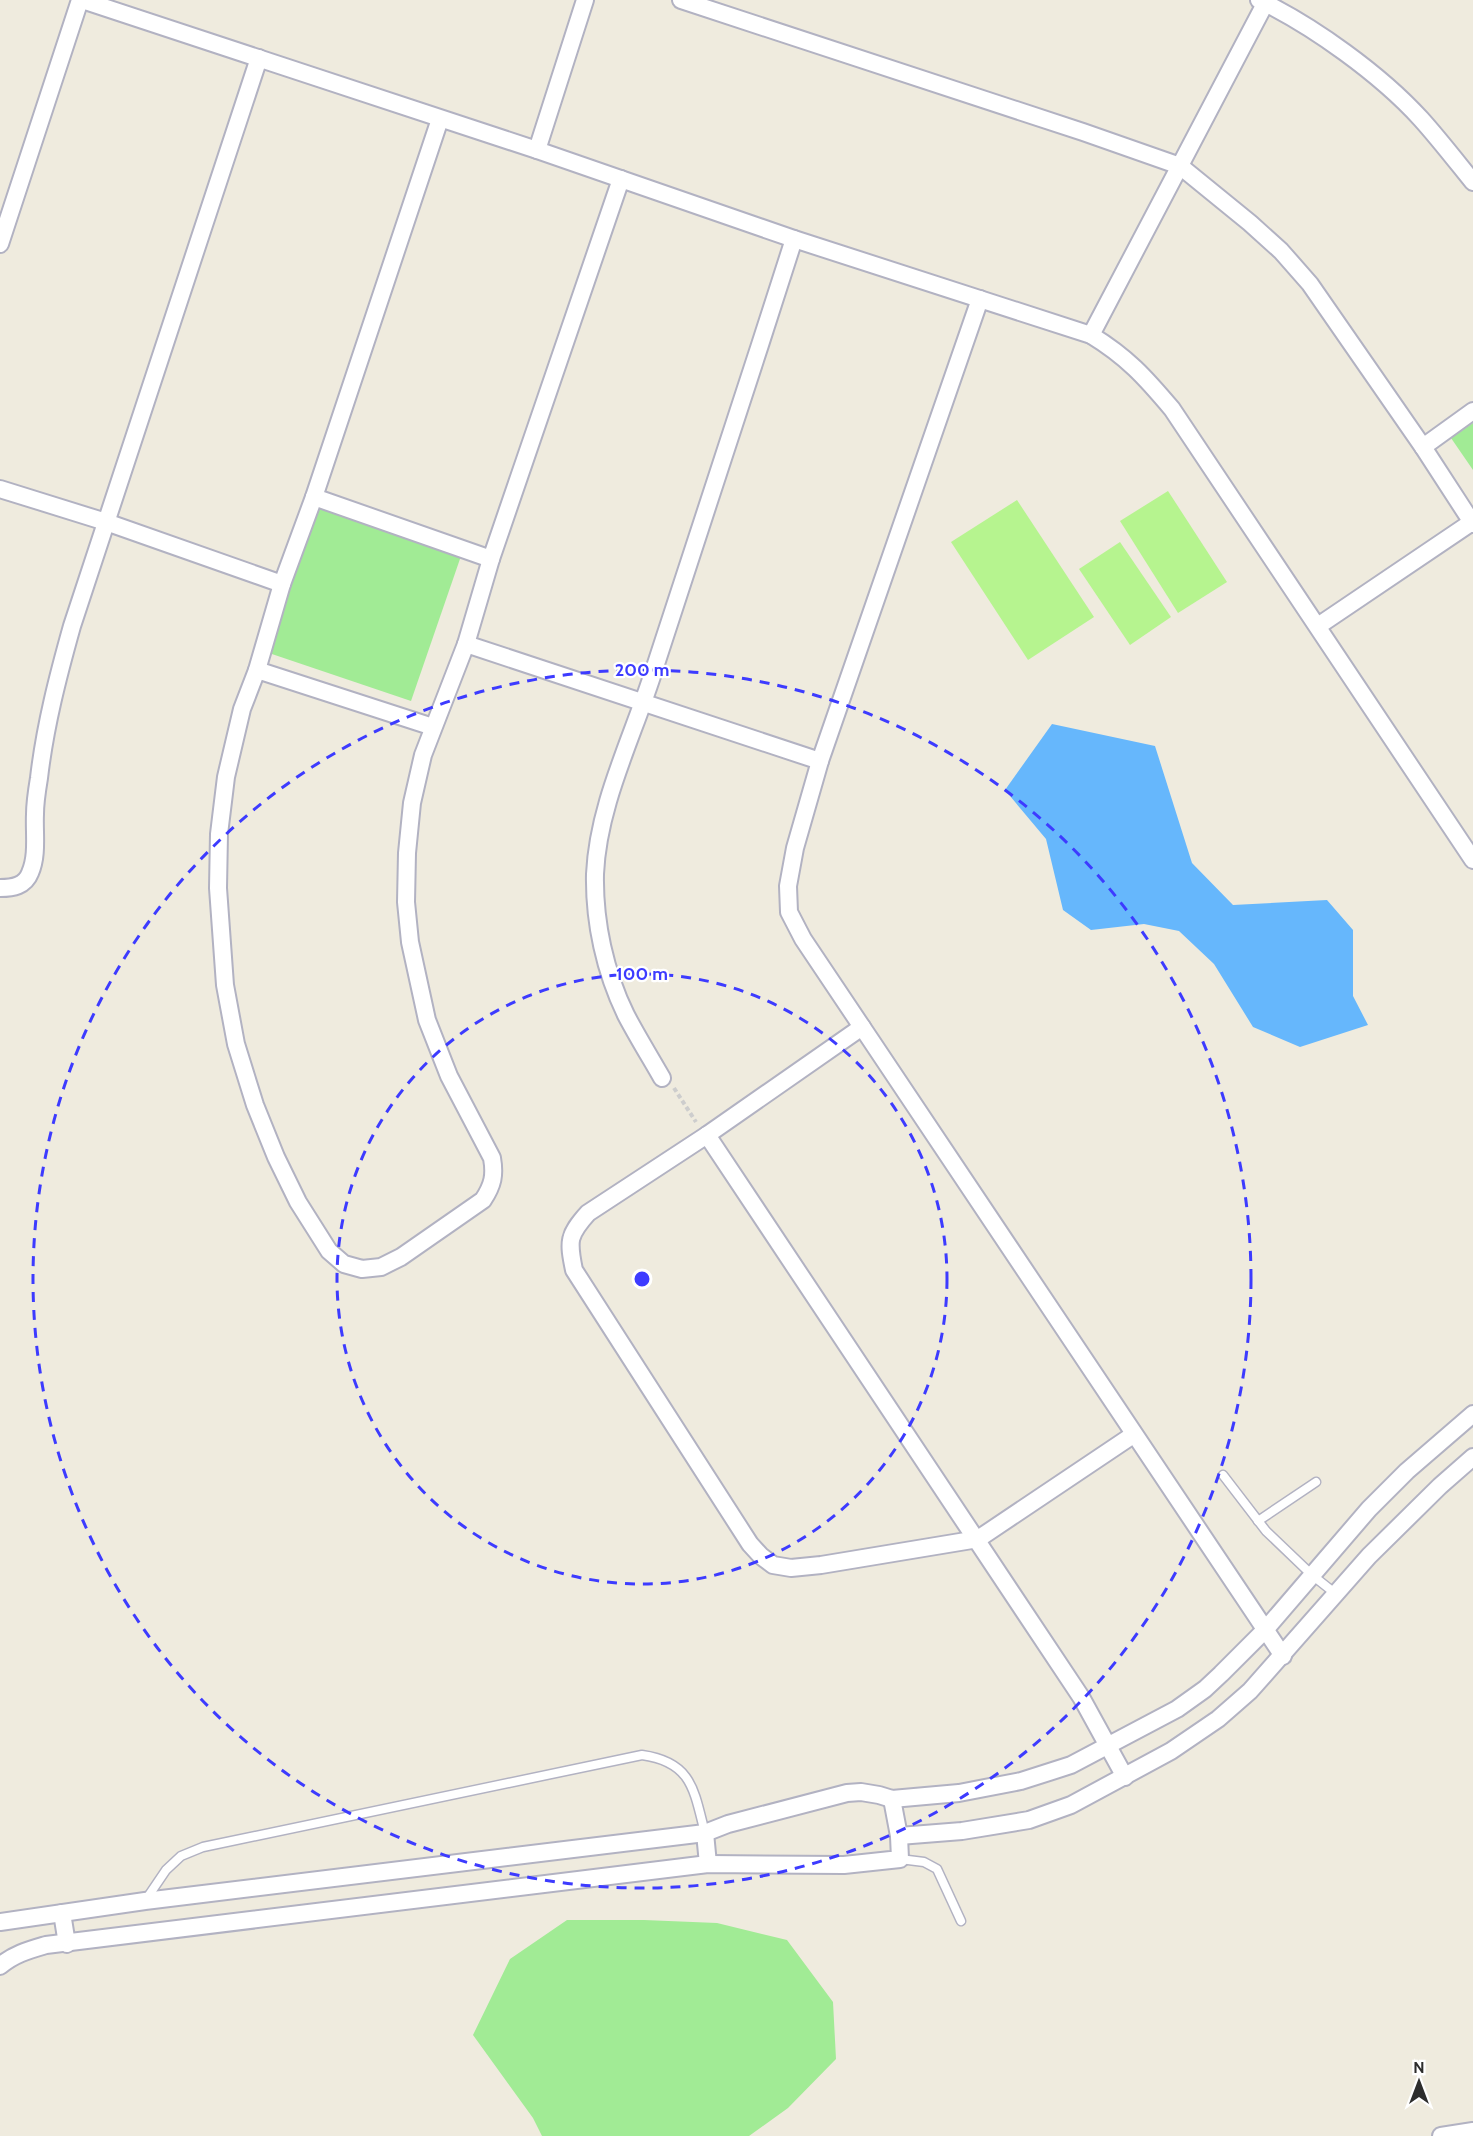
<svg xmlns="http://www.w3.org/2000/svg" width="1473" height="2136" viewBox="0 0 1473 2136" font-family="Cabin,sans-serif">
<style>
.green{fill:#a1eb95}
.pitch{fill:#b6f48f}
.water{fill:#66b7fc}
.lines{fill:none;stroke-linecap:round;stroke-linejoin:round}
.service-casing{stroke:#b2b2c2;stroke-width:11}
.minor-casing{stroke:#b2b2c2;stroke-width:20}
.path{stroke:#cdcdcd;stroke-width:4;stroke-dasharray:4.5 3;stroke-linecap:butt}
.service{stroke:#fff;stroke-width:8}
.minor{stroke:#fff;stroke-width:16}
.ring{fill:none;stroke:#3d3bff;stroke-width:3;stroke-dasharray:10 8}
.centre{fill:#3d3bff;stroke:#fff;stroke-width:3}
.ring-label{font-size:18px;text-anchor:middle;font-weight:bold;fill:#3d3bff;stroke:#fff;stroke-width:4.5;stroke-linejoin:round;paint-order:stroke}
</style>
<rect width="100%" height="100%" fill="#efebde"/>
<g class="green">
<path d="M 1473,423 L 1473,470 L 1451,438 Z"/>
<path d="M 311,505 L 461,556 L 411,701 L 263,651 Z"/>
<path d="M 567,1920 L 644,1920 L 717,1923 L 787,1940 L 833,2002 L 836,2059 L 788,2108 L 749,2136 L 542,2136 L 533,2118 L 473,2035 L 510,1959 Z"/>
</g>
<g class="pitch">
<path d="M 1168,491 L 1227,582 L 1178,613 L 1120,521 Z"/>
<path d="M 1017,500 L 1094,617 L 1028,660 L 951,542 Z"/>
<path d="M 1120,542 L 1171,617 L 1130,645 L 1079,569 Z"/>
</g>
<path class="water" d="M 1052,724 L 1155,746 L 1192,863 L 1233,905 L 1327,900 L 1353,930 L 1353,996 L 1368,1025 L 1300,1047 L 1253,1027 L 1214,964 L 1179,931 L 1144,924 L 1091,930 L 1063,910 L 1046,839 L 1005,790 Z"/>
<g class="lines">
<g class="service-casing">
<g id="service">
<path d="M 1223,1475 L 1266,1531 L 1312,1575 L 1336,1594"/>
<path d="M 1258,1521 L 1316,1482"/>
<path d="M 900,1859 L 924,1862 L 937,1869 L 961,1921"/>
<path d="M 145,1901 L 166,1870 L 181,1856 L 203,1847 L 642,1755 C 692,1762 694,1790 705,1833"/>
</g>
</g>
<g class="minor-casing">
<g id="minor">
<path d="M 82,0 L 537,150 L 794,239 L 1091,335 C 1127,357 1145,377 1172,409 L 1473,860"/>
<path d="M 681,0 L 1083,132 L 1180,166 L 1250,223 L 1281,251 L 1310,284 L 1423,447 L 1473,524"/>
<path d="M 1259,0 C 1313,26 1380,74 1421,119 C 1439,139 1456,161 1473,182"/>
<path d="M 440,119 L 314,497 L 282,584 L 257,670 L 242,709 L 226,777 L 219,834 L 218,888 L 225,985 L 236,1044 L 255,1105 L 276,1157 L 298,1202 L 329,1251 L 344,1264 L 362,1269 L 381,1267 L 401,1257 L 483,1200 C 493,1185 495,1175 492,1158 L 449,1076 L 427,1020 L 410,942 L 406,902 L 407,853 L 412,803 L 423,755 L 466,644 L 491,559 L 621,179"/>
<path d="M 537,150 L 585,0"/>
<path d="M 0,244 L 80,0"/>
<path d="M 980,299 L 820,761 L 795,848 L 788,886 L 789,912 L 803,939 L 862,1027 L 1283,1656"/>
<path d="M 1091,335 L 1267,0"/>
<path d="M 1423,447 L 1473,411"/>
<path d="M 0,489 L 106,522 L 282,584"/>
<path d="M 314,497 L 491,559"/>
<path d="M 1318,626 L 1472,522"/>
<path d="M 466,644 L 820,761"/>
<path d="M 257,670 L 433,727"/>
<path d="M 0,888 C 13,888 25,886 30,873 C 38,855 34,833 35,814 C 35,802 37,790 39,778 C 45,726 58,676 72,626 L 259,58"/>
<path d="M 862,1027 L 707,1135 L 588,1213 C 568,1235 568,1241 574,1270 L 750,1544 L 761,1556 L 773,1565 L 791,1568 L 821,1565 L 978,1539 L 1133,1435"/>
<path d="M 662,1078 C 650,1057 637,1036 626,1015 C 605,972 594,922 595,874 C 598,804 633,737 654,670 C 701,527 748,383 794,239"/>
<path d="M 707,1135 L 1081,1697 L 1125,1777"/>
<path d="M 705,1833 L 708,1864"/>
<path d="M 899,1836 L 962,1831 L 1029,1820 L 1071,1805 L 1171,1751 L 1218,1719 L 1250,1691 L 1369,1556 L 1440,1486 L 1473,1457"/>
<path d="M 62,1913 L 67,1944"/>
<path d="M 0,1922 L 145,1901 L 705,1833 L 728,1824 L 847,1793 L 861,1792 L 879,1795 L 892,1799 L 959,1793 L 1021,1781 L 1071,1765 L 1177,1709 L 1205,1689 L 1221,1674 L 1265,1630 L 1369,1509 L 1407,1471 L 1473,1414"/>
<path d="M 0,1966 C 14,1954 29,1950 46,1945 L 708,1864 L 844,1865 L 900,1859 L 899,1836 L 892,1799"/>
<path d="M 1441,2136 L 1473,2131"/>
</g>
</g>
<path class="path" d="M 674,1088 L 696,1122"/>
<use href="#service" class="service"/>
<use href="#minor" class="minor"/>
</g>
<g class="ring">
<circle cx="642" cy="1279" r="305"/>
<circle cx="642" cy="1279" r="609"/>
</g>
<circle cx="642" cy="1279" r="9" class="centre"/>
<g class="ring-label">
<text x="642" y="676">200 m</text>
<text x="642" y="980">100 m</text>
</g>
<g transform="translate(1419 2082)" stroke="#ffffff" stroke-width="4.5" paint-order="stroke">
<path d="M0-4.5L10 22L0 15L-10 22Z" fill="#2d2d2d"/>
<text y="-9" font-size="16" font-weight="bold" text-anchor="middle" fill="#2d2d2d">N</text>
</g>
</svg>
